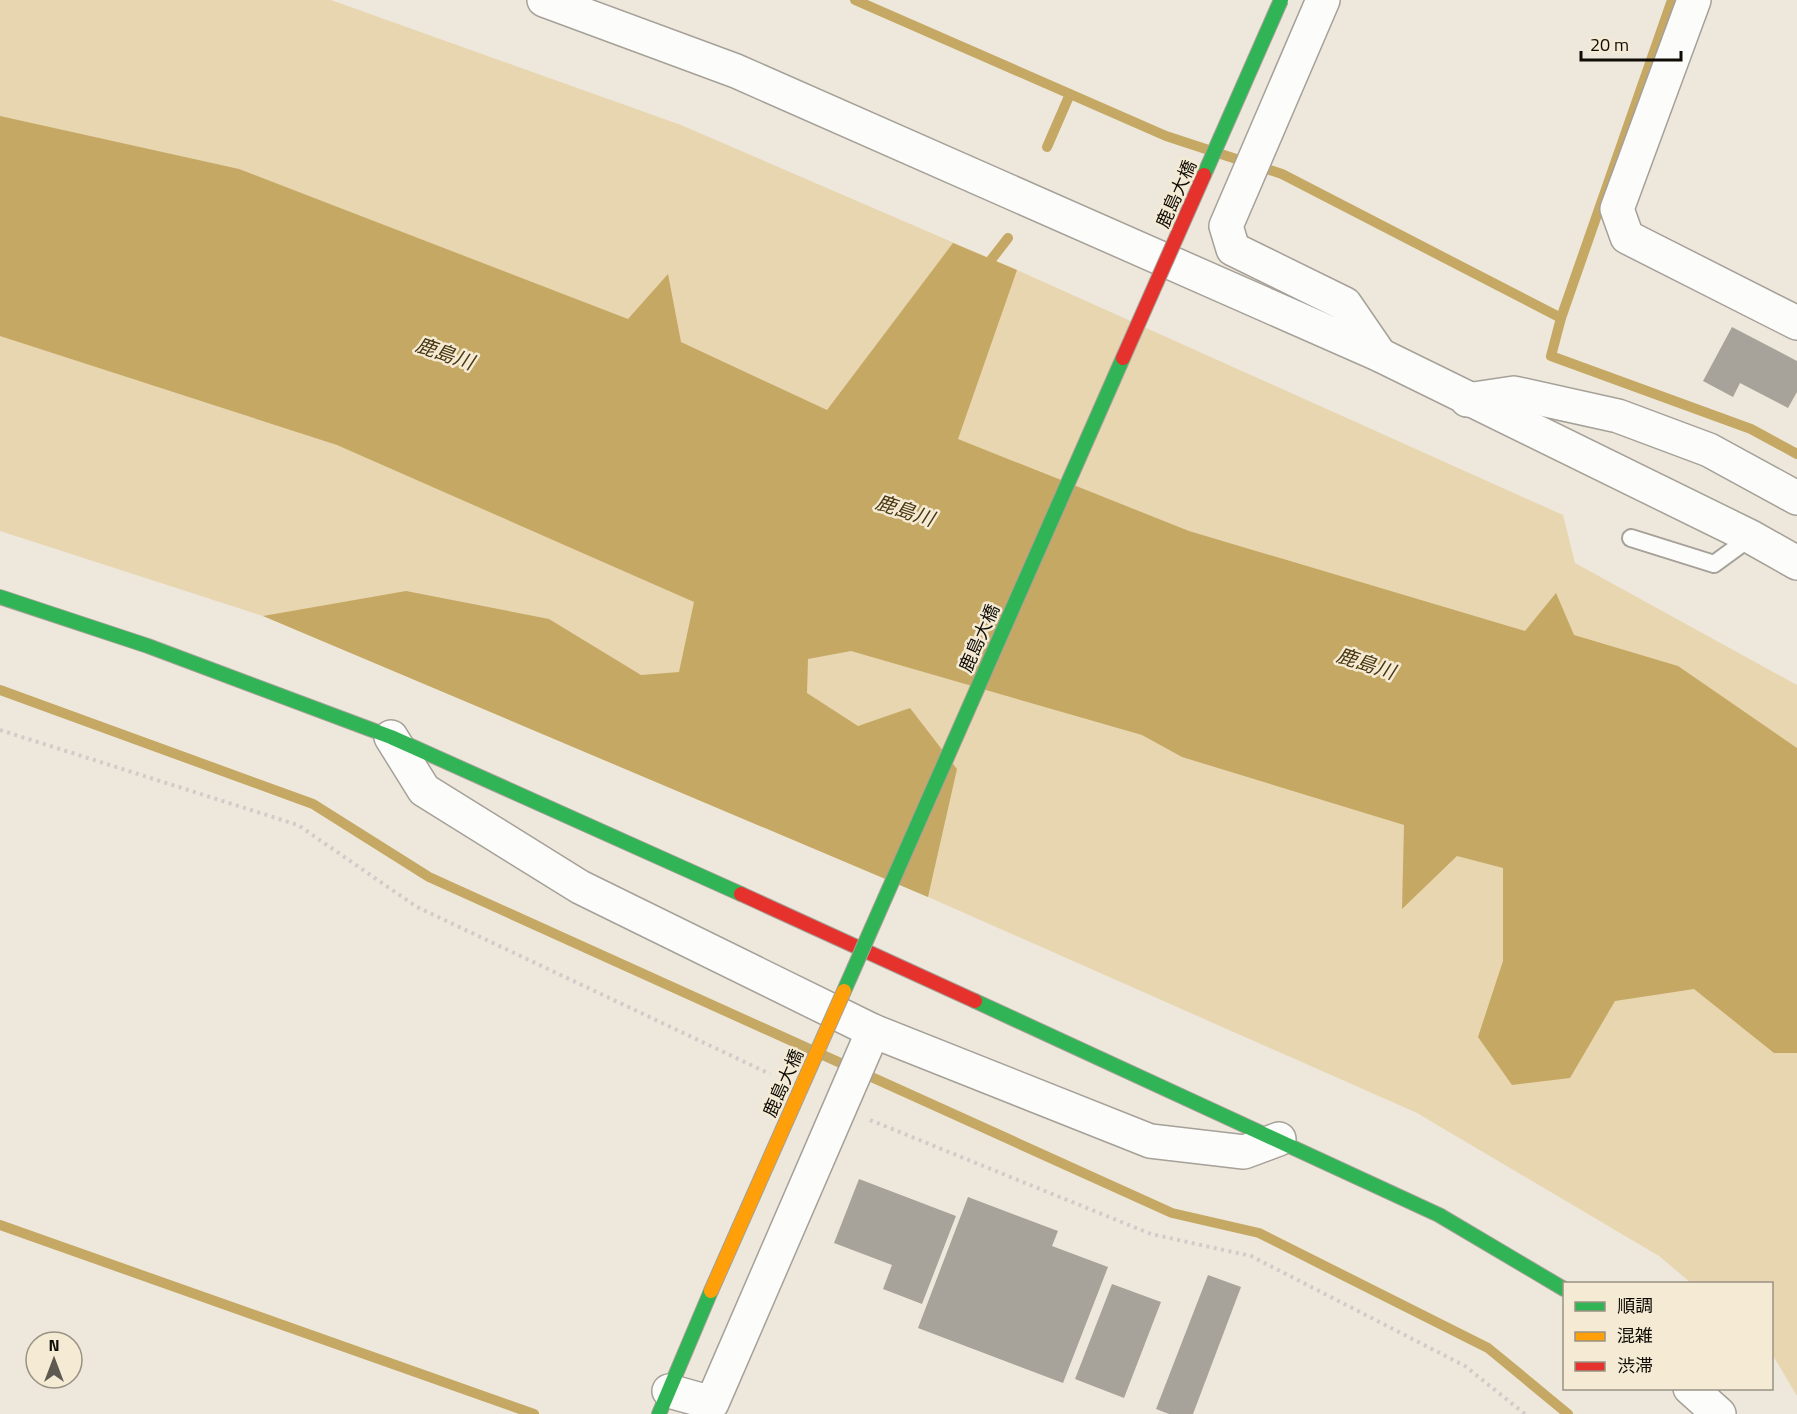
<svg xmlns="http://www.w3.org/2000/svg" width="1797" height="1414" viewBox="0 0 1797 1414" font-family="'Titillium Web','Noto Sans JP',sans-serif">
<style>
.green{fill:#e8d6b1}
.water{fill:#c5a863}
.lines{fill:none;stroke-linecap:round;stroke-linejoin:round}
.stream{stroke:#c5a863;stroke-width:10}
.building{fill:#a7a39a}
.lane-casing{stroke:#a5a098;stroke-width:20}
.street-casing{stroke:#a5a098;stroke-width:36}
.fast-casing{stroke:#a5a098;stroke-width:16}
.jam-casing{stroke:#a5a098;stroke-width:16}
.path{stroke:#cfccc9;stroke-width:4;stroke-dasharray:3 4.5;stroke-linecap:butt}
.lane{stroke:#fcfcfa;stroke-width:16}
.street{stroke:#fcfcfa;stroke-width:33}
.fast{stroke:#30b455;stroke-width:14}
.jam{stroke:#e5322d;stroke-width:14}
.fast-bridge-casing{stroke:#a5a098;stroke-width:16;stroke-linecap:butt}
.slow-bridge-casing{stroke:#a5a098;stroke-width:16;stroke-linecap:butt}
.jam-bridge-casing{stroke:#a5a098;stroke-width:16;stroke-linecap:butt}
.fast-bridge{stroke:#30b455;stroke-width:14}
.slow-bridge{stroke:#ff9f0a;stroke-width:14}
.jam-bridge{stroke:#e5322d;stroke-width:14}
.labels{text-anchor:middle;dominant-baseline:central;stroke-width:5;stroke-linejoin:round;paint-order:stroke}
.street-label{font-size:18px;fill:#100d07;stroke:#f5ebd5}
.water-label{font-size:20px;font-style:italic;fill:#483710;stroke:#f5ebd5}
</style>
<rect width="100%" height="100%" fill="#eee8dc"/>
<g class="green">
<path d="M 0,0 L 331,0 L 681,125 L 1017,270 L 1563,515 L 1575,563 L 1797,685 L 1797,781 L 0,155 Z"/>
<path d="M 0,256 L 1797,907 L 1797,1396 L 1772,1354 L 1772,1284 L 1691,1283 L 1659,1256 L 1417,1113 L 928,897 L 263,616 L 0,531 Z"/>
</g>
<path class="water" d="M 0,116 L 239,169 L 628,319 L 668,274 L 681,342 L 827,410 L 953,243 L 1017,270 L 958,439 L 1189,531 L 1525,631 L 1556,593 L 1574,635 L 1678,666 L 1797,748 L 1797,1053 L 1774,1053 L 1694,989 L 1615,1001 L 1570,1078 L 1512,1085 L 1478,1037 L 1503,961 L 1503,868 L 1457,856 L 1402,909 L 1404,825 L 1182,757 L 1142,735 L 851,651 L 808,659 L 807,693 L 858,726 L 910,708 L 957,769 L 928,897 L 263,616 L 406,591 L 549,619 L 641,675 L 679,672 L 694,602 L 337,445 L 0,336 Z"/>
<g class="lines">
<g class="stream">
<path d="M 855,0 L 1166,136 L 1282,174 L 1561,318 L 1551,356 L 1751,429 L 1797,454"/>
<path d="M 1047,147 L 1070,94"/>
<path d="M 984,269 L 1008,238"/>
<path d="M 1561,318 L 1672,0"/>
<path d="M 0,690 L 313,804 L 429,877 L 1172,1213 L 1259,1233 L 1488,1348 L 1568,1414"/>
<path d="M 0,1225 L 534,1414"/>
</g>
</g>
<g class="building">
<path d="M 1732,327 L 1797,361 L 1797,392 L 1788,408 L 1740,383 L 1733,397 L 1703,381 Z"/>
<path d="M 859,1179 L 956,1216 L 922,1304 L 883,1289 L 892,1265 L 834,1243 Z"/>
<path d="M 968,1197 L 1058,1231 L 1052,1246 L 1108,1267 L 1063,1383 L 918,1328 Z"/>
<path d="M 1208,1275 L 1241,1287 L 1193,1414 L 1169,1414 L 1156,1409 Z"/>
<path d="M 1112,1284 L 1161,1302 L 1124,1398 L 1075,1379 Z"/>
</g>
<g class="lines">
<g class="lane-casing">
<path id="lane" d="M 1631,538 L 1714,564 L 1751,537"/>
</g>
<g class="street-casing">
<g id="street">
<path d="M 544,0 L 736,71 L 1380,355 L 1751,537 L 1797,563"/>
<path d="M 1323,0 L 1226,226 L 1233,249 L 1345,304 L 1380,355"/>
<path d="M 1694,0 L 1617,209 L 1627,237 L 1797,323"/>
<path d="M 1467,400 L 1514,393 L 1618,416 L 1709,450 L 1797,498"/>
<path d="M 391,737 L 424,790 L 580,887 L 873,1031 L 1150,1141 L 1244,1152 L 1279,1139"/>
<path d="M 1690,1388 L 1719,1414"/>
<path d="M 669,1391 L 712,1403 L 873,1031"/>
</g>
</g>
<g class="fast-casing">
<g id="fast">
<path d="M 0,597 L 148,646 L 391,737 L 741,894"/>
<path d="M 975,1001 L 1439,1215 L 1564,1289"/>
<path d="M 659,1414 L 711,1291"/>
</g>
</g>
<g class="jam-casing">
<path id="jam" d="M 741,894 L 975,1001"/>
</g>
<g class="path">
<path d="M 0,730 L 298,825 L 417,907 L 770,1074"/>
<path d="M 870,1120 L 1151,1234 L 1251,1256 L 1465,1366 L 1525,1414"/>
</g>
<use href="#lane" class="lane"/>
<use href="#street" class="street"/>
<use href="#fast" class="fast"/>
<use href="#jam" class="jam"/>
<g class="fast-bridge-casing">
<g id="fast-bridge">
<path d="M 1204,175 L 1281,0"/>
<path d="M 844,991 L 1123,358"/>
</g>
</g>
<g class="slow-bridge-casing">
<path id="slow-bridge" d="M 711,1291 L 844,991"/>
</g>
<g class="jam-bridge-casing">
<path id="jam-bridge" d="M 1123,358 L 1204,175"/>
</g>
<use href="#fast-bridge" class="fast-bridge"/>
<use href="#slow-bridge" class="slow-bridge"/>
<use href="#jam-bridge" class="jam-bridge"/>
</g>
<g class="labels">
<g class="street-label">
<text transform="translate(1176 194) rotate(-66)">鹿島大橋</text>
<text transform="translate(979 638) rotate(-66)">鹿島大橋</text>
<text transform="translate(783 1083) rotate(-66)">鹿島大橋</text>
</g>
<g class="water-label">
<text transform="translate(445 353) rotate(19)">鹿島川</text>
<text transform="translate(905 510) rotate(18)">鹿島川</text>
<text transform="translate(1366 663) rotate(18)">鹿島川</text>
</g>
</g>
<rect x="1563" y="1282" width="210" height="108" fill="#f5ebd5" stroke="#999283" stroke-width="1.5"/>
<rect x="1575" y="1302" width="30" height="9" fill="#30b455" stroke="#999283" stroke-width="1.5"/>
<text x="1617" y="1312" font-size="18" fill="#100d07">順調</text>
<rect x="1575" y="1332" width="30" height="9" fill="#ff9f0a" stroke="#999283" stroke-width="1.5"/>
<text x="1617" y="1342" font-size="18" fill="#100d07">混雑</text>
<rect x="1575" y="1362" width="30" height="9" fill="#e5322d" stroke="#999283" stroke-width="1.5"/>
<text x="1617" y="1372" font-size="18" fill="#100d07">渋滞</text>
<g transform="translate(54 1360)"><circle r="28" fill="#f5ebd5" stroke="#999283" stroke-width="1.5"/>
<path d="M0-4.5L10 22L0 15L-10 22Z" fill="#5e5a52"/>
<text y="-9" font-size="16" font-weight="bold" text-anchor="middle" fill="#100d07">N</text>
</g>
<path d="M1581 51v9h100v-9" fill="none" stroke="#100d07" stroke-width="3"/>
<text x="1590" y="51" font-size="18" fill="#100d07" stroke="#f5ebd5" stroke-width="4.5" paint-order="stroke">20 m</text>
</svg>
